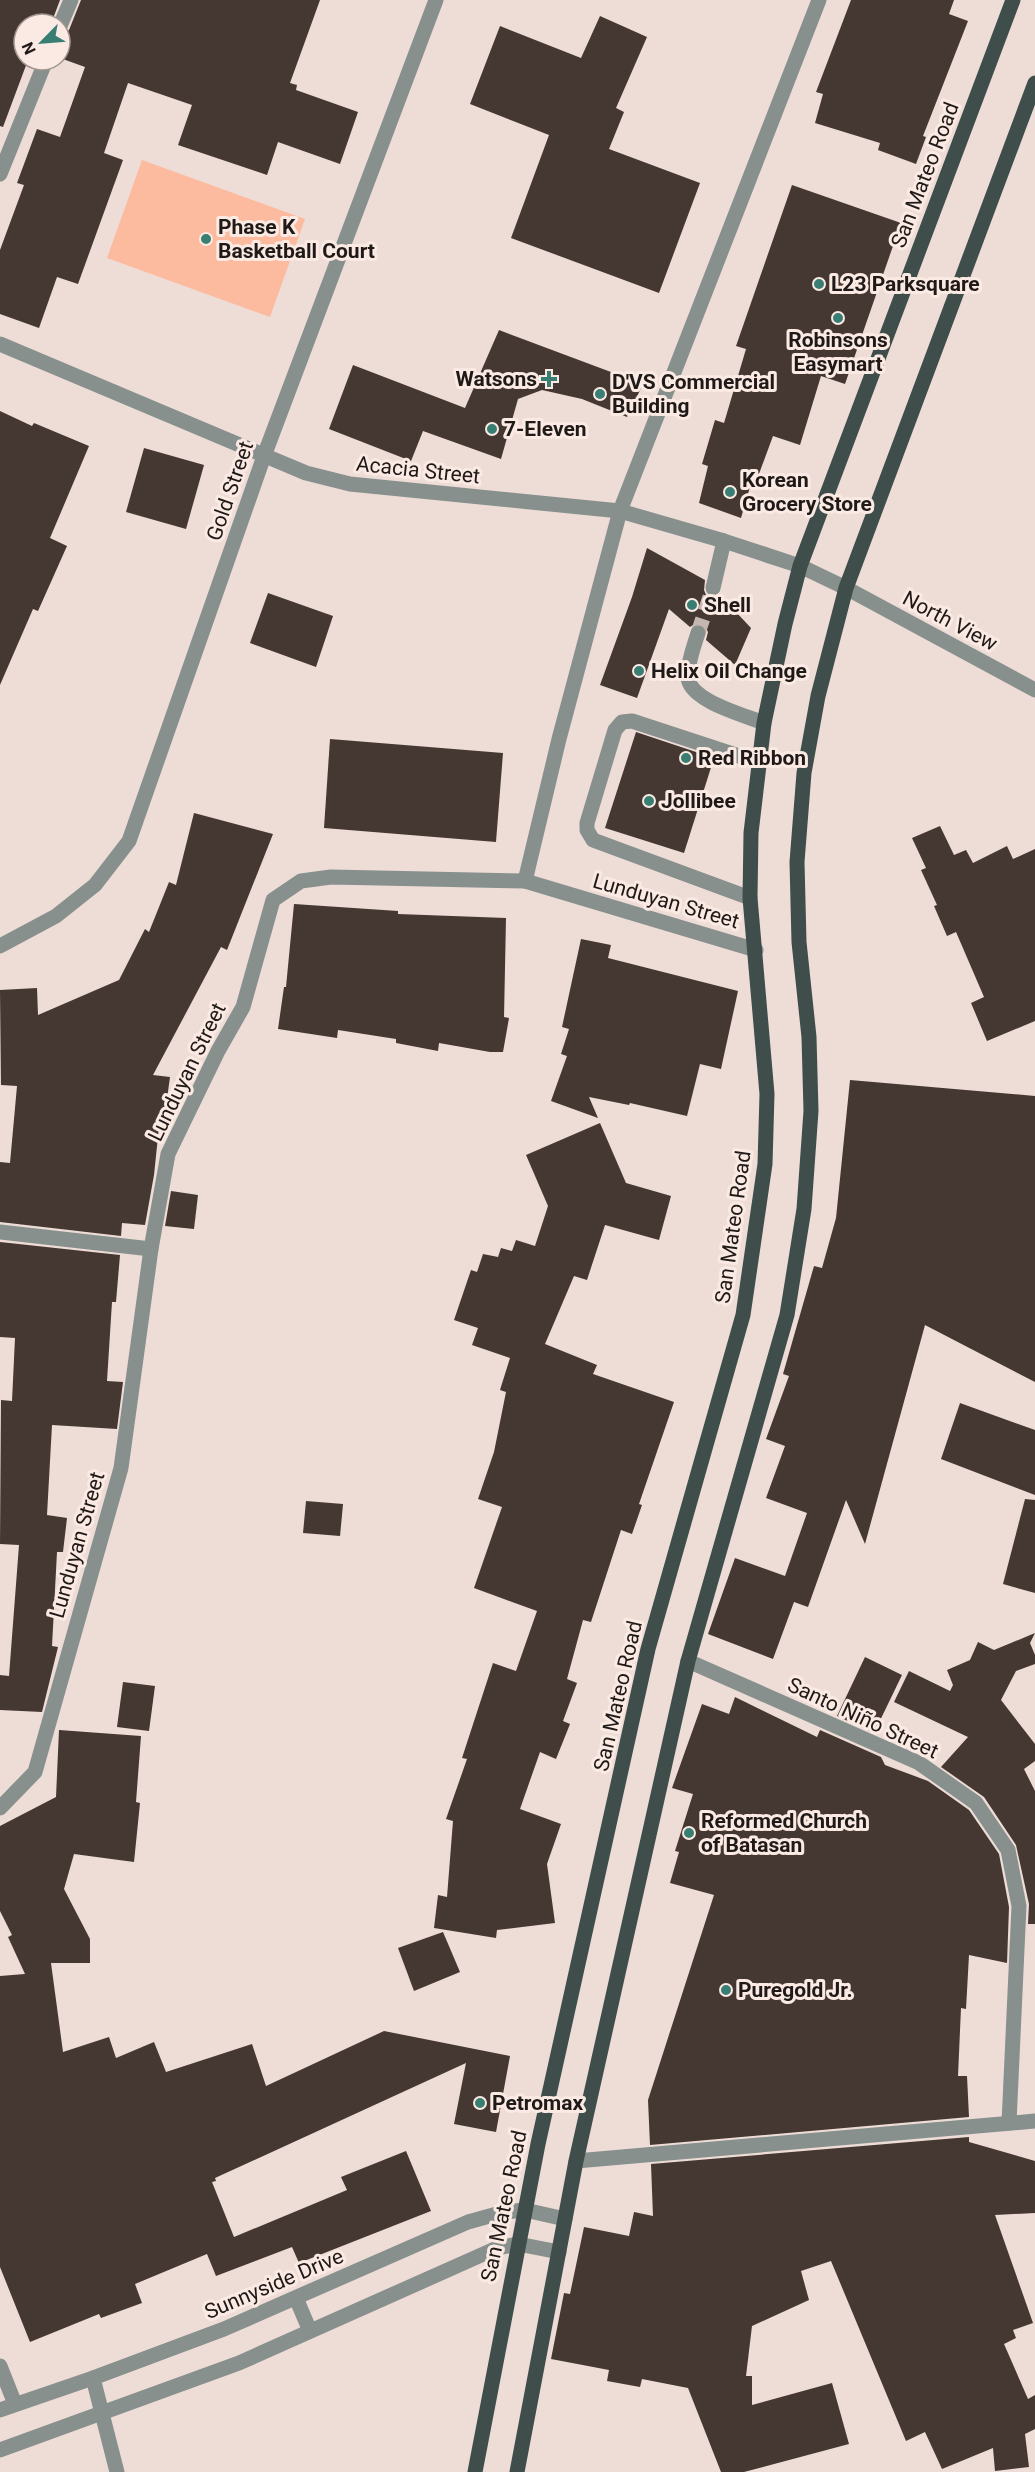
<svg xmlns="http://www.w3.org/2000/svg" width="1035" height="2472" viewBox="0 0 1035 2472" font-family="Roboto,sans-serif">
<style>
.green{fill:#fcba9f}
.building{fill:#453732}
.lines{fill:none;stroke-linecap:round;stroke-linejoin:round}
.minor-tunnel{stroke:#c5b6b0;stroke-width:15;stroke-dasharray:15 8;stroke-linecap:butt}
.minor{stroke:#88908e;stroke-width:15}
.major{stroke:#404e4b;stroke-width:15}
.poi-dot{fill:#397e73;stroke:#fbeae3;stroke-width:2}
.labels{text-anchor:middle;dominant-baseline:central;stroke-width:6;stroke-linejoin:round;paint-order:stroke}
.street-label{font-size:21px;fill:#1f1917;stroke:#fbeae3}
.poi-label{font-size:21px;font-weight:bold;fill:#1f1917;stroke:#fbeae3;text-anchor:start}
</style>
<rect width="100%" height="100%" fill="#eeddd6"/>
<path class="green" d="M 142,160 L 305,219 L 270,317 L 107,258 Z"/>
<g class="building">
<path d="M 0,0 L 60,0 L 51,24 L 24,24 L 24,60 L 28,60 L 3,127 L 0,126 Z"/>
<path d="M 81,0 L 320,0 L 290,83 L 297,85 L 296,90 L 358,112 L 340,164 L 278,142 L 267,175 L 178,145 L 192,105 L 128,83 L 104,153 L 123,160 L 78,284 L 57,277 L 39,328 L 0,314 L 0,250 L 24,185 L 17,183 L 37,129 L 60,137 L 85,67 L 60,58 L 60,36 L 69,30 Z"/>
<path d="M 851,0 L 954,0 L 949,14 L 968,21 L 923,136 L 926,137 L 916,164 L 878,150 L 880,143 L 815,123 L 823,94 L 816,92 Z"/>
<path d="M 600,16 L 647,37 L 616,108 L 624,112 L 609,149 L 700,183 L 659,293 L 511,238 L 549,135 L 470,104 L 500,26 L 581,58 Z"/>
<path d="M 792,185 L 901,223 L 845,384 L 821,376 L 800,445 L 773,436 L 756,482 L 752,480 L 741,518 L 699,503 L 708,466 L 702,464 L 715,420 L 724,423 L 746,349 L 736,346 Z"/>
<path d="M 499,330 L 643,384 L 627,417 L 582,399 L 542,390 L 518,399 L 501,459 L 423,431 L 411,461 L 329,429 L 353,365 L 465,408 Z"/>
<path d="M 0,411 L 32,426 L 34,423 L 89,446 L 50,538 L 67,546 L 38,611 L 33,609 L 0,685 Z"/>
<path d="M 144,448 L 204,465 L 186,529 L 126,512 Z"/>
<path d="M 647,548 L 705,580 L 704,590 L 706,595 L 711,598 L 720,595 L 751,628 L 735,665 L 706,640 L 708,632 L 705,626 L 696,623 L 690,627 L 669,609 L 637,698 L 600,685 L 632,597 Z"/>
<path d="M 268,593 L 333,616 L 316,667 L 250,643 Z"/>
<path d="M 636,732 L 714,758 L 684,853 L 605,828 Z"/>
<path d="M 330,739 L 503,753 L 496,842 L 324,828 Z"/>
<path d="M 194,813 L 273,834 L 227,950 L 221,947 L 153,1075 L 170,1077 L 163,1128 L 159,1127 L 154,1175 L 145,1225 L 122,1223 L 121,1236 L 0,1222 L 0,1162 L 10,1163 L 17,1086 L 1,1085 L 0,990 L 37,988 L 38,1015 L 119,980 L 145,929 L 149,932 L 169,882 L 176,885 Z"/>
<path d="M 940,826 L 954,855 L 966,850 L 973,863 L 1007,846 L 1013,859 L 1035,849 L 1035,1021 L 987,1041 L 971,1003 L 984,997 L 956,932 L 947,936 L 934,906 L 937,905 L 921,870 L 926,868 L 912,838 Z"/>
<path d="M 294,904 L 398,911 L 398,914 L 506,918 L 504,1017 L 509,1018 L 503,1052 L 490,1052 L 439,1043 L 438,1051 L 396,1043 L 396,1039 L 338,1030 L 337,1038 L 278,1029 L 284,987 L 286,987 Z"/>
<path d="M 581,939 L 611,945 L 608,958 L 738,991 L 721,1069 L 700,1064 L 687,1116 L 630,1103 L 629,1105 L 589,1097 L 598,1118 L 551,1101 L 567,1056 L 561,1054 L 569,1029 L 562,1027 Z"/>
<path d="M 850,1080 L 1035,1096 L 1035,1382 L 925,1325 L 865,1544 L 846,1500 L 808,1607 L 794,1602 L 773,1659 L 708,1634 L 735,1558 L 785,1576 L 807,1513 L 766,1498 L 785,1446 L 766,1439 L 789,1376 L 783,1374 L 814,1266 L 822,1268 L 836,1218 Z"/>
<path d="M 600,1123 L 626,1183 L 671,1196 L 659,1240 L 605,1225 L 587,1280 L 574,1276 L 545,1344 L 597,1365 L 593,1374 L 674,1402 L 639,1504 L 642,1505 L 632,1534 L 621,1530 L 591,1622 L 583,1620 L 567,1679 L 577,1683 L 563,1721 L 570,1724 L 556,1759 L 540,1752 L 520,1809 L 561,1824 L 547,1864 L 555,1923 L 497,1930 L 496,1938 L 434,1928 L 438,1895 L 447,1897 L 453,1821 L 446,1819 L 467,1759 L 462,1758 L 493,1663 L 516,1671 L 537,1611 L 474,1588 L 502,1507 L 478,1499 L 494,1452 L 506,1392 L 500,1390 L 510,1358 L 472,1345 L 478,1328 L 454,1320 L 471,1270 L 477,1272 L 483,1254 L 498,1257 L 501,1248 L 512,1251 L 516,1240 L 535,1246 L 548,1206 L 526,1155 Z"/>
<path d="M 171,1191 L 198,1195 L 194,1229 L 165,1226 Z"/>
<path d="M 0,1242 L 120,1255 L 116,1302 L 112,1302 L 107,1381 L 123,1382 L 117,1429 L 52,1425 L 47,1515 L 67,1518 L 63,1552 L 57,1552 L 52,1646 L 58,1647 L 42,1712 L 0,1710 L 0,1675 L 9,1676 L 19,1545 L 0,1544 L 1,1400 L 12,1401 L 15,1338 L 0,1337 Z"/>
<path d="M 960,1403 L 1035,1430 L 1035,1495 L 941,1459 Z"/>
<path d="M 1025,1499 L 1035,1500 L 1035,1593 L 1003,1584 Z"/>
<path d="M 306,1501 L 343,1504 L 340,1536 L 303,1533 Z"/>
<path d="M 1035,1633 L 1030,1643 L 1035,1655 L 1035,1664 L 1016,1671 L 1001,1700 L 1035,1744 L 1035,1761 L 1024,1769 L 1035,1791 L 1035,1924 L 1028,1924 L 1029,1904 L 1016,1845 L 984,1797 L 941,1767 L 968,1737 L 894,1702 L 909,1671 L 950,1691 L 953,1685 L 947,1670 L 970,1660 L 978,1642 L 994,1650 Z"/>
<path d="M 865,1657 L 902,1675 L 874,1733 L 837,1716 Z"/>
<path d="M 123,1682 L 155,1686 L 149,1731 L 117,1727 Z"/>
<path d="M 735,1697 L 817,1737 L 820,1730 L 881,1757 L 885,1765 L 928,1781 L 969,1810 L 999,1854 L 1009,1907 L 1007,1963 L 969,1955 L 966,2009 L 961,2008 L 958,2076 L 967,2076 L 969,2117 L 650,2145 L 648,2100 L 714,1895 L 670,1883 L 679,1852 L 675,1851 L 693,1794 L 672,1788 L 702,1704 L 729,1714 Z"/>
<path d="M 59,1730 L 141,1736 L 136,1802 L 140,1803 L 134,1862 L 74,1854 L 64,1889 L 90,1939 L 90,1963 L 51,1963 L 63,2052 L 109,2037 L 116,2058 L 154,2042 L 166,2072 L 252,2044 L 266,2086 L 384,2031 L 510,2056 L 496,2132 L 454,2124 L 466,2063 L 215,2178 L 216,2181 L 212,2182 L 234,2237 L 347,2190 L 341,2177 L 406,2151 L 431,2211 L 299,2263 L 292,2247 L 216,2276 L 207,2254 L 135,2284 L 142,2303 L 101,2318 L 99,2314 L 30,2342 L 0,2267 L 0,1976 L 25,1974 L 8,1937 L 12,1935 L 0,1911 L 0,1826 L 56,1797 Z"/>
<path d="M 443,1932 L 460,1972 L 414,1991 L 398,1948 Z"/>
<path d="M 969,2137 L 969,2142 L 1035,2161 L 1035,2213 L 995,2215 L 1033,2323 L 1013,2330 L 1016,2338 L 1004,2344 L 1028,2399 L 1035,2395 L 1035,2429 L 1025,2434 L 1029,2467 L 995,2471 L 993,2448 L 942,2469 L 925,2432 L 906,2441 L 831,2261 L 801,2271 L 809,2300 L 752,2326 L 746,2376 L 752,2376 L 752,2405 L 832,2383 L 849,2444 L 744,2472 L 721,2472 L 688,2388 L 642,2379 L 640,2387 L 607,2381 L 609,2370 L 551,2359 L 564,2293 L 570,2294 L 584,2227 L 629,2236 L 634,2212 L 653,2216 L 651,2164 Z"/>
</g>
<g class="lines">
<path class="minor-tunnel" d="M 698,633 L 713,588"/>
<g class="minor">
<path d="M 60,26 L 71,0"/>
<path d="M 0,174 L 46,60"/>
<path d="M 0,344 L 306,473 L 350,484 L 620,511 L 724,541 L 800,566 L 846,588 L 1035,690"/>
<path d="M 713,588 L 724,541"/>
<path d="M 698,633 C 694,646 688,661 688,675 C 686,700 744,715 764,723"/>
<path d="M 525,881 L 559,739 L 620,511 L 819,0"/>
<path d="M 750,898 L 593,840 L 587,830 L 587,823 L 615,730 L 622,722 L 632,721 L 760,763"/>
<path d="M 0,946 L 56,916 L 95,885 L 129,841 L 264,456 L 436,0"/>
<path d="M 0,1232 L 151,1249"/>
<path d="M 688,1661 L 919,1763 L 976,1803 L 1008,1850 L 1019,1906 L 1009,2123"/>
<path d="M 0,1808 L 35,1772 L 121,1468 L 151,1249 L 168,1154 L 218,1051 L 243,1007 L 273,900 L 301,881 L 331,877 L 525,881 L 756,950"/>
<path d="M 576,2161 L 1035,2121"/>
<path d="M 296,2298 L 310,2331"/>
<path d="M 0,2366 L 15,2404"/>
<path d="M 93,2378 L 117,2472"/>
<path d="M 0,2410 L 93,2378 L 224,2329 L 468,2222 L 504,2212 L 525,2210 L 565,2219"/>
<path d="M 0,2450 L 239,2363 L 497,2248 L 518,2244 L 559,2252"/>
</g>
<g class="major">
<path d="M 475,2472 L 538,2144 L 648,1649 L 743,1315 L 765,1164 L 767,1094 L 750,898 L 751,833 L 764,723 L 785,624 L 800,566 L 1013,0"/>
<path d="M 517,2472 L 576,2161 L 688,1661 L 787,1315 L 804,1209 L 811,1111 L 809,1037 L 799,942 L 797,862 L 804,773 L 818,696 L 846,588 L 1035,83"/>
</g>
</g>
<g class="poi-dot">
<circle cx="206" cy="239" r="6"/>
<circle cx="819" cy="284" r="6"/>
<circle cx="838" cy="318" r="6"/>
<path d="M546 370h6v6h6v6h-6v6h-6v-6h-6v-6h6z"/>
<circle cx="600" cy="394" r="6"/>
<circle cx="492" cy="429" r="6"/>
<circle cx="730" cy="492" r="6"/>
<circle cx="692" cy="605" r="6"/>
<circle cx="639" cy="671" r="6"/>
<circle cx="686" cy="758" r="6"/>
<circle cx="649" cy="801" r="6"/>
<circle cx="689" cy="1833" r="6"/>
<circle cx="726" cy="1990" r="6"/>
<circle cx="480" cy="2103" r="6"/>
</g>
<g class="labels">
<g class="street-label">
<text transform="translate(925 175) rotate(-69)">San Mateo Road</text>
<text transform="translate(418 470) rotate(6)">Acacia Street</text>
<text transform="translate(230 491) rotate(-71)">Gold Street</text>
<text transform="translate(950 621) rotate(28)">North View</text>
<text transform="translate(666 901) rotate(16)">Lunduyan Street</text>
<text transform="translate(187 1072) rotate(-64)">Lunduyan Street</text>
<text transform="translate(733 1227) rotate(-82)">San Mateo Road</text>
<text transform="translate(77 1545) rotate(-74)">Lunduyan Street</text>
<text transform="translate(618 1696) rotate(-77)">San Mateo Road</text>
<text transform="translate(863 1718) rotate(25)">Santo Niño Street</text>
<text transform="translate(504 2206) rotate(-78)">San Mateo Road</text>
<text transform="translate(274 2284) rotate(-23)">Sunnyside Drive</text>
</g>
<g class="poi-label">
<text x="218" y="227">Phase K<tspan x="218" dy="24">Basketball Court</tspan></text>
<text x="831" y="284">L23 Parksquare</text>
<text x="838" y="340" text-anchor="middle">Robinsons<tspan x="838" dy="24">Easymart</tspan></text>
<text x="537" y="379" text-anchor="end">Watsons</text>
<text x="612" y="382">D'VS Commercial<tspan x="612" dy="24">Building</tspan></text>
<text x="504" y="429">7-Eleven</text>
<text x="742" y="480">Korean<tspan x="742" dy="24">Grocery Store</tspan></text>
<text x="704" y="605">Shell</text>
<text x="651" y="671">Helix Oil Change</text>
<text x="698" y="758">Red Ribbon</text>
<text x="661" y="801">Jollibee</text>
<text x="701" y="1821">Reformed Church<tspan x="701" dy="24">of Batasan</tspan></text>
<text x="738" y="1990">Puregold Jr.</text>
<text x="492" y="2103">Petromax</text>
</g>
</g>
<g transform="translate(42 42) rotate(245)"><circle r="28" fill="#fbeae3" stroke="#a39691" stroke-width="1.5"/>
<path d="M0-4.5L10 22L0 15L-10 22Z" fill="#397e73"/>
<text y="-9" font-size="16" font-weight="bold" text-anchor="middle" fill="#1f1917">N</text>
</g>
</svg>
